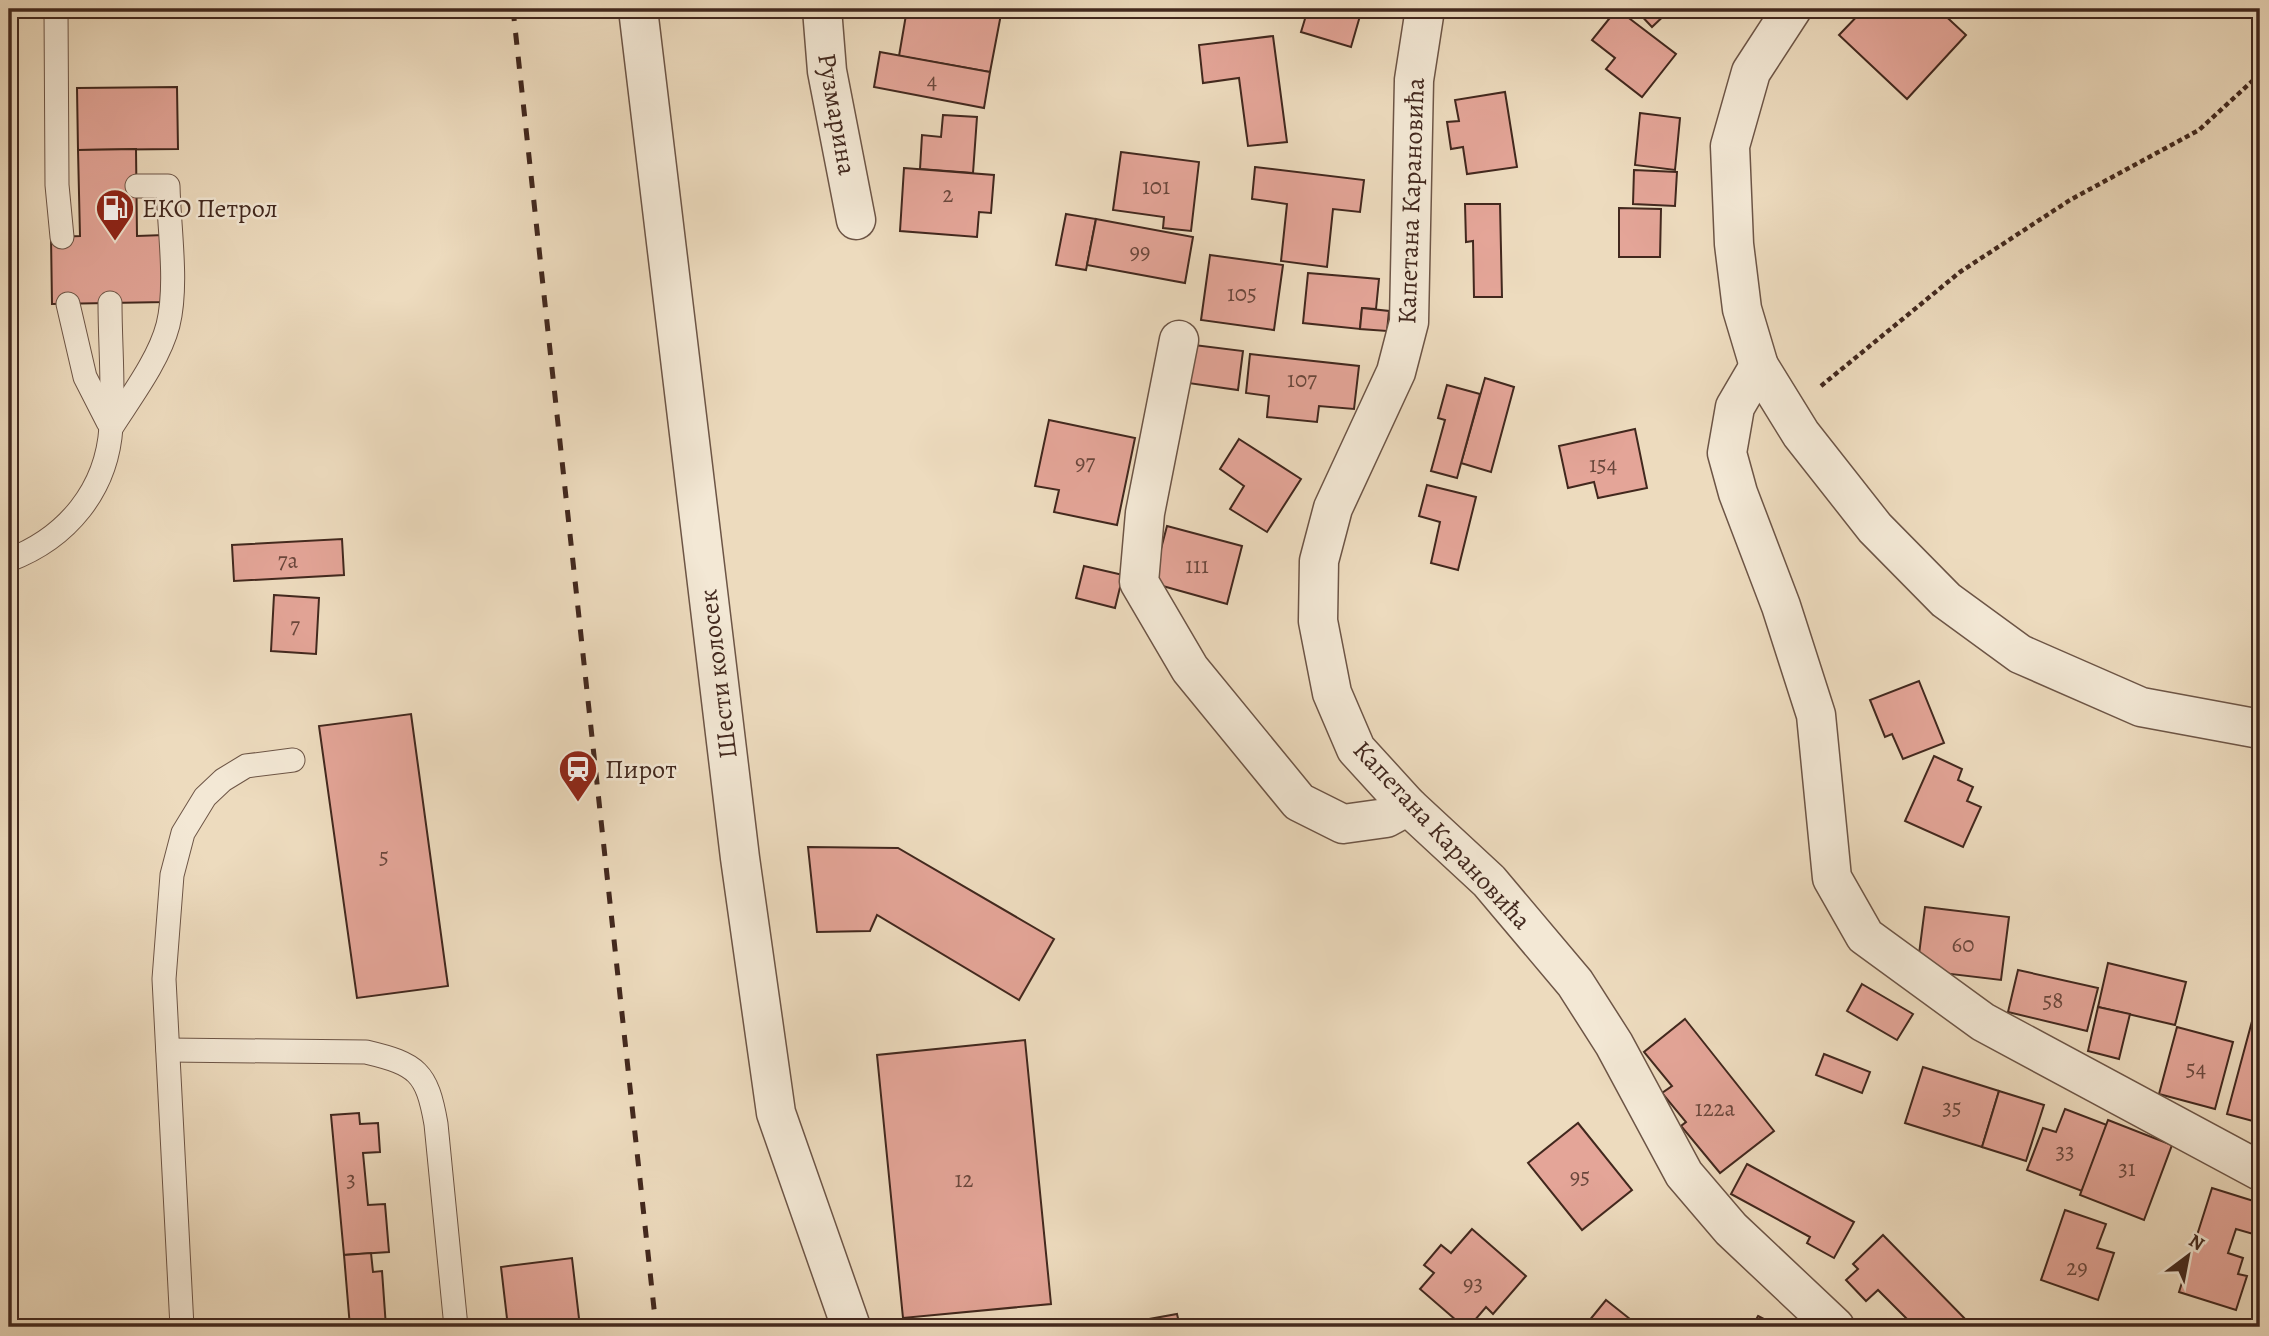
<svg xmlns="http://www.w3.org/2000/svg" width="2269" height="1336" viewBox="0 0 2269 1336" font-family="Alegreya,serif">
<style>
.building{fill:#e4a598;stroke:#42281e;stroke-width:2}
.lines{fill:none;stroke-linecap:round;stroke-linejoin:round}
.lane-casing{stroke:#6d5546;stroke-width:25}
.street-casing{stroke:#6d5546;stroke-width:41}
.path{stroke:#42281e;stroke-width:4.5;stroke-dasharray:5 3.5;stroke-linecap:butt}
.lane{stroke:#f3e8d5;stroke-width:23}
.street{stroke:#f3e8d5;stroke-width:38}
.rail{stroke:#42281e;stroke-width:5;stroke-dasharray:12 12;stroke-linecap:butt}
.labels{text-anchor:middle;dominant-baseline:central;stroke-width:5;stroke-linejoin:round;paint-order:stroke}
.number-label{font-size:23px;fill:#6a473c}
.street-label{font-size:26px;fill:#42281e;stroke:#f3e8d5}
.poi-label{font-size:26px;fill:#42281e;stroke:#f3e8d5;text-anchor:start}
</style>
<rect width="100%" height="100%" fill="#eddbbe"/>
<filter id="stains"><feTurbulence type="fractalNoise" baseFrequency=".00286" numOctaves="4"/><feColorMatrix values="0 0 0 0 .2 0 0 0 0 .09 0 0 0 0 .02 0 0 0 .5 -.17"/></filter>
<radialGradient id="worn" r=".72"><stop offset=".6" stop-color="#630" stop-opacity="0"/><stop offset="1" stop-color="#630" stop-opacity=".3"/></radialGradient>
<g class="building">
<path d="M 907,9 L 1002,9 L 990,72 L 899,56 Z"/>
<path d="M 1308,9 L 1362,9 L 1351,47 L 1301,32 Z"/>
<path d="M 1617,9 L 1676,54 L 1642,97 L 1606,69 L 1615,58 L 1592,40 Z"/>
<path d="M 1635,9 L 1671,9 L 1652,27 Z"/>
<path d="M 1864,9 L 1938,9 L 1966,35 L 1907,99 L 1839,35 Z"/>
<path d="M 1273,36 L 1287,142 L 1248,146 L 1239,78 L 1203,83 L 1199,45 Z"/>
<path d="M 880,52 L 990,72 L 984,108 L 874,87 Z"/>
<path d="M 177,87 L 178,149 L 78,150 L 77,88 Z"/>
<path d="M 1505,92 L 1517,167 L 1467,174 L 1463,147 L 1451,149 L 1447,122 L 1459,121 L 1455,100 Z"/>
<path d="M 1640,113 L 1680,118 L 1675,170 L 1635,165 Z"/>
<path d="M 943,115 L 977,117 L 973,173 L 920,169 L 922,135 L 941,137 Z"/>
<path d="M 136,149 L 137,236 L 164,235 L 166,302 L 52,304 L 51,237 L 80,236 L 78,150 Z"/>
<path d="M 1121,152 L 1199,162 L 1191,231 L 1163,228 L 1164,217 L 1113,210 Z"/>
<path d="M 1255,167 L 1364,180 L 1360,212 L 1333,209 L 1327,267 L 1281,261 L 1287,204 L 1252,199 Z"/>
<path d="M 904,168 L 994,175 L 991,213 L 979,212 L 977,237 L 900,231 Z"/>
<path d="M 1634,170 L 1677,172 L 1675,206 L 1633,204 Z"/>
<path d="M 1465,204 L 1500,204 L 1502,297 L 1474,297 L 1473,241 L 1466,242 Z"/>
<path d="M 1619,208 L 1661,209 L 1660,257 L 1619,257 Z"/>
<path d="M 1066,214 L 1096,219 L 1086,270 L 1056,265 Z"/>
<path d="M 1096,219 L 1193,237 L 1185,283 L 1087,265 Z"/>
<path d="M 1210,255 L 1283,265 L 1274,330 L 1201,320 Z"/>
<path d="M 1308,273 L 1379,279 L 1376,309 L 1362,308 L 1360,329 L 1303,323 Z"/>
<path d="M 1362,308 L 1389,311 L 1387,331 L 1360,329 Z"/>
<path d="M 1194,345 L 1243,351 L 1238,390 L 1188,383 Z"/>
<path d="M 1250,354 L 1359,366 L 1354,409 L 1319,406 L 1317,422 L 1267,417 L 1269,396 L 1246,393 Z"/>
<path d="M 1485,378 L 1514,387 L 1491,472 L 1461,463 Z"/>
<path d="M 1447,385 L 1480,394 L 1457,478 L 1431,471 L 1445,420 L 1438,418 Z"/>
<path d="M 1049,420 L 1135,438 L 1117,525 L 1054,512 L 1059,490 L 1035,486 Z"/>
<path d="M 1635,429 L 1647,488 L 1598,498 L 1594,482 L 1568,488 L 1559,446 Z"/>
<path d="M 1239,439 L 1301,479 L 1267,532 L 1230,509 L 1244,486 L 1220,469 Z"/>
<path d="M 1427,485 L 1476,497 L 1458,570 L 1431,563 L 1440,522 L 1419,516 Z"/>
<path d="M 1167,526 L 1242,546 L 1227,604 L 1152,583 Z"/>
<path d="M 342,539 L 344,575 L 234,581 L 232,545 Z"/>
<path d="M 1084,566 L 1123,575 L 1115,608 L 1076,598 Z"/>
<path d="M 274,595 L 319,598 L 316,654 L 271,651 Z"/>
<path d="M 1919,681 L 1944,743 L 1903,759 L 1892,734 L 1885,737 L 1870,700 Z"/>
<path d="M 411,714 L 448,986 L 357,998 L 319,726 Z"/>
<path d="M 1934,756 L 1962,769 L 1958,780 L 1973,787 L 1967,801 L 1981,807 L 1963,847 L 1905,821 Z"/>
<path d="M 808,847 L 898,848 L 1054,939 L 1019,1000 L 877,915 L 870,931 L 817,932 Z"/>
<path d="M 1925,907 L 2009,917 L 2001,980 L 1917,970 Z"/>
<path d="M 2108,963 L 2186,982 L 2175,1025 L 2098,1007 Z"/>
<path d="M 2018,970 L 2098,988 L 2087,1031 L 2008,1012 Z"/>
<path d="M 1862,984 L 1913,1014 L 1897,1040 L 1847,1011 Z"/>
<path d="M 2258,999 L 2260,1000 L 2260,1123 L 2227,1114 Z"/>
<path d="M 2098,1007 L 2130,1014 L 2119,1059 L 2088,1051 Z"/>
<path d="M 1685,1019 L 1774,1131 L 1720,1173 L 1681,1126 L 1686,1122 L 1662,1093 L 1672,1086 L 1644,1052 Z"/>
<path d="M 2177,1027 L 2233,1042 L 2215,1109 L 2159,1094 Z"/>
<path d="M 1025,1040 L 1051,1304 L 903,1318 L 877,1055 Z"/>
<path d="M 1824,1054 L 1870,1072 L 1862,1093 L 1816,1075 Z"/>
<path d="M 1923,1067 L 1999,1091 L 1982,1147 L 1905,1123 Z"/>
<path d="M 1999,1091 L 2044,1105 L 2026,1161 L 1982,1147 Z"/>
<path d="M 2065,1109 L 2107,1125 L 2082,1191 L 2027,1170 L 2043,1128 L 2056,1132 Z"/>
<path d="M 359,1113 L 360,1124 L 378,1123 L 380,1152 L 363,1153 L 368,1205 L 385,1204 L 389,1252 L 344,1255 L 331,1115 Z"/>
<path d="M 2108,1120 L 2172,1145 L 2144,1220 L 2080,1195 Z"/>
<path d="M 1578,1123 L 1632,1190 L 1582,1230 L 1528,1163 Z"/>
<path d="M 1747,1164 L 1854,1222 L 1834,1258 L 1807,1243 L 1810,1237 L 1731,1194 Z"/>
<path d="M 2212,1188 L 2260,1203 L 2260,1236 L 2236,1229 L 2228,1253 L 2243,1258 L 2238,1274 L 2247,1276 L 2236,1310 L 2179,1292 Z"/>
<path d="M 2065,1210 L 2106,1224 L 2097,1248 L 2114,1253 L 2098,1300 L 2041,1280 Z"/>
<path d="M 1472,1229 L 1526,1276 L 1493,1314 L 1486,1307 L 1469,1327 L 1464,1327 L 1420,1289 L 1434,1273 L 1424,1265 L 1441,1245 L 1451,1253 Z"/>
<path d="M 1883,1235 L 1973,1327 L 1915,1327 L 1878,1290 L 1866,1301 L 1846,1280 L 1858,1269 L 1853,1264 Z"/>
<path d="M 371,1253 L 373,1272 L 382,1271 L 386,1327 L 350,1327 L 344,1255 Z"/>
<path d="M 572,1258 L 580,1327 L 508,1327 L 501,1267 Z"/>
<path d="M 1606,1300 L 1640,1327 L 1584,1327 Z"/>
<path d="M 1177,1314 L 1180,1327 L 1105,1327 Z"/>
<path d="M 1758,1316 L 1779,1327 L 1752,1327 Z"/>
</g>
<g class="lines">
<g class="lane-casing">
<g id="lane">
<path d="M 56,9 L 57,185 L 62,237"/>
<path d="M 68,304 L 85,377 L 108,422"/>
<path d="M 111,428 C 130,398 159,360 168,325 C 178,285 169,229 168,186 L 137,186"/>
<path d="M 9,560 C 67,538 107,490 111,427 C 114,386 110,344 110,303"/>
<path d="M 168,1050 L 366,1052 C 417,1064 427,1072 436,1124 L 456,1327"/>
<path d="M 182,1327 L 164,979 L 172,875 L 183,833 L 205,797 L 223,780 L 246,766 L 293,760"/>
</g>
</g>
<g class="street-casing">
<g id="street">
<path d="M 638,9 L 740,858 L 776,1113 L 851,1327"/>
<path d="M 822,9 L 827,71 L 856,220"/>
<path d="M 1425,9 L 1414,80 L 1409,322 L 1396,372 L 1333,508 L 1319,561 L 1318,621 L 1332,693 L 1356,749 L 1408,806 L 1489,881 L 1575,983 L 1614,1044 L 1684,1174 L 1731,1229 L 1835,1327"/>
<path d="M 1792,9 L 1751,72 L 1730,146 L 1734,244 L 1742,309 L 1759,366 L 1801,434 L 1875,528 L 1946,600 L 2020,654 L 2141,707 L 2260,729"/>
<path d="M 1179,340 L 1145,513 L 1139,582 L 1190,669 L 1299,802 L 1343,824 L 1386,818 L 1408,806"/>
<path d="M 1759,366 L 1735,407 L 1727,453 L 1738,493 L 1781,606 L 1816,715 L 1832,878 L 1865,936 L 1983,1022 L 2260,1171"/>
</g>
</g>
<path class="path" d="M 1821,386 L 1960,272 L 2070,200 L 2199,130 L 2260,74"/>
<use href="#lane" class="lane"/>
<use href="#street" class="street"/>
<path class="rail" d="M 513,9 L 656,1327"/>
</g>
<defs>
<g id="fuel-pin" transform="scale(2.0125)"><path d="M0 17L-7.5 6A9.5 9.5 0 1 1 7.5 6Z" fill="#8f2418" stroke="#f3e8d5"/><path d="M-5.5-6h7V0h2V4h1.3V-2.5L3-4.5l.8-.8L6-3V5H2.5V1h-1V6h-7ZM-4.2-4.7v3.2H.2V-4.7Z" fill="#fff"/></g>
<g id="station-pin" transform="scale(2.0125)"><path d="M0 17L-7.5 6A9.5 9.5 0 1 1 7.5 6Z" fill="#8f2418" stroke="#f3e8d5"/><path d="M-3-6H3Q5-6 5-4V2Q5 4 3 4L4.5 6H3L1.5 4h-3L-3 6H-4.5L-3 4Q-5 4-5 2V-4Q-5-6-3-6ZM-3.5-4v3h7v-3ZM-3.5 1v1.5H-2V1ZM2 1v1.5H3.5V1Z" fill="#fff"/></g>
</defs>
<g fill-rule="evenodd">
<use href="#fuel-pin" x="115" y="208"/>
<use href="#station-pin" x="578" y="769"/>
</g>
<g class="labels">
<g class="number-label">
<text x="932" y="80">4</text>
<text x="1156" y="186">101</text>
<text x="948" y="194">2</text>
<text x="1140" y="251">99</text>
<text x="1242" y="293">105</text>
<text x="1302" y="379">107</text>
<text x="1085" y="462">97</text>
<text x="1603" y="464">154</text>
<text x="288" y="560">7a</text>
<text x="1197" y="565">111</text>
<text x="295" y="625">7</text>
<text x="384" y="856">5</text>
<text x="1963" y="944">60</text>
<text x="2053" y="1000">58</text>
<text x="2196" y="1068">54</text>
<text x="1952" y="1107">35</text>
<text x="1715" y="1108">122a</text>
<text x="2065" y="1151">33</text>
<text x="2127" y="1168">31</text>
<text x="1580" y="1176">95</text>
<text x="351" y="1179">3</text>
<text x="964" y="1179">12</text>
<text x="2077" y="1267">29</text>
<text x="1473" y="1283">93</text>
</g>
<g class="street-label">
<text transform="translate(837 114) rotate(80)">Рузмарина</text>
<text transform="translate(1411 201) rotate(-88)">Капетана Карановића</text>
<text transform="translate(718 674) rotate(-97)">Шести колосек</text>
<text transform="translate(1442 835) rotate(47)">Капетана Карановића</text>
</g>
<g class="poi-label">
<text x="142" y="208">ЕКО Петрол</text>
<text x="605" y="769">Пирот</text>
</g>
</g>
<rect width="2269" height="1336" fill="none" stroke="#eddbbe" stroke-width="35"/>
<rect x="10" y="10" width="2248" height="1315" fill="none" stroke="#42281e" stroke-width="3.5"/>
<rect x="18" y="18" width="2234" height="1301" fill="none" stroke="#42281e" stroke-width="2"/>
<g transform="translate(2188 1256) rotate(32)" stroke="#f3e8d5" stroke-width="5" paint-order="stroke">
<path d="M0-5L12 26L0 18L-12 26Z" fill="#42281e"/>
<text y="-10" font-size="19" font-weight="bold" text-anchor="middle" fill="#42281e">N</text>
</g>
<rect width="100%" height="100%" filter="url(#stains)"/>
<rect width="100%" height="100%" fill="url(#worn)"/>
</svg>
